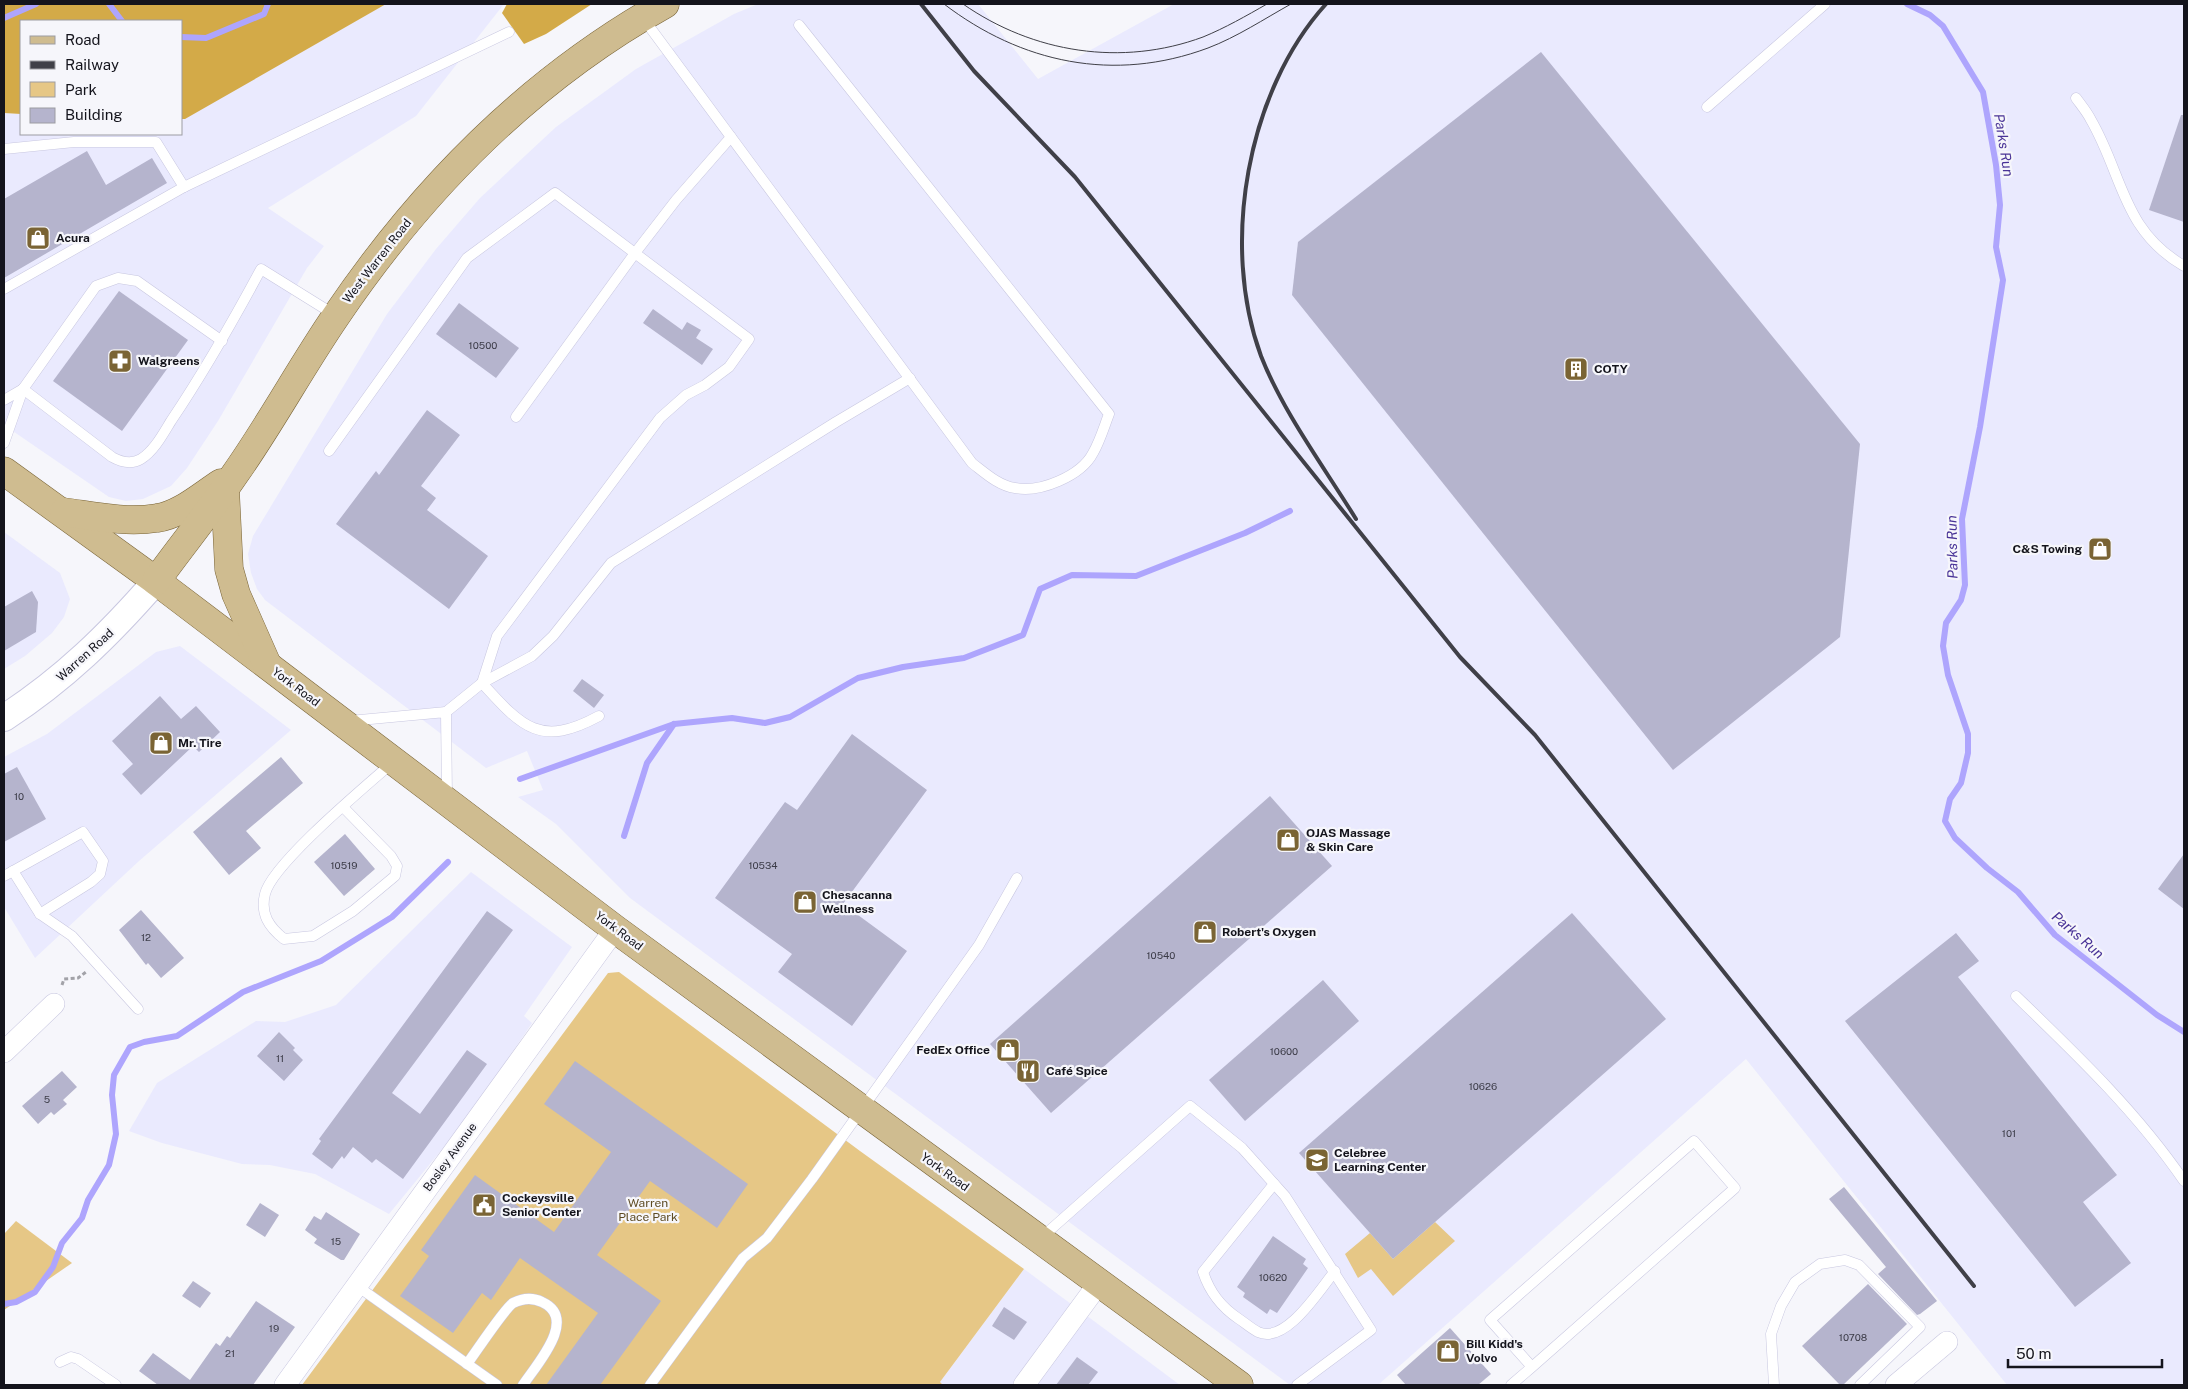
<svg xmlns="http://www.w3.org/2000/svg" width="2188" height="1389" viewBox="0 0 2188 1389" font-family="'Public Sans',sans-serif">
<style>
.built{fill:#eaeafe}
.green{fill:#e6c786}
.forest{fill:#d3aa48}
.lines{fill:none;stroke-linecap:round;stroke-linejoin:round}
.stream{stroke:#aea5fd;stroke-width:6}
.building{fill:#b5b4cd}
.service-casing{stroke:#c8c7e0;stroke-width:11}
.minor-casing{stroke:#c8c7e0;stroke-width:22}
.tertiary-casing{stroke:#c8c7e0;stroke-width:28}
.primary-casing{stroke:#796437;stroke-width:29}
.path{stroke:#a2a2a8;stroke-width:3;stroke-dasharray:4 2.5;stroke-linecap:butt}
.service{stroke:#fff;stroke-width:10}
.minor{stroke:#fff;stroke-width:21}
.tertiary{stroke:#fff;stroke-width:26}
.primary{stroke:#cfbc90;stroke-width:28}
.tram{stroke:#404048;stroke-width:1}
.rail{stroke:#404048;stroke-width:4}
.labels{text-anchor:middle;dominant-baseline:central;stroke-width:4.5;stroke-linejoin:round;paint-order:stroke}
.number-label{font-size:10px;fill:#3c3c48}
.poi-label{font-size:12px;font-weight:bold;fill:#14141c;stroke:#f6f6fb;text-anchor:start}
.street-label{font-size:12px;fill:#14141c;stroke:#f6f6fb}
.park-label{font-size:12px;fill:#5d4b23;stroke:#f6f6fb}
.water-label{font-size:14px;font-style:italic;fill:#493397;stroke:#f6f6fb}
</style>
<rect width="100%" height="100%" fill="#f6f6fb"/>
<g class="built">
<path d="M 386,4 L 504,4 L 416,116 L 268,208 L 324,246 L 307,268 L 218,421 L 187,468 L 171,486 L 143,499 L 126,501 L 109,497 L 4,425 L 4,113 L 21,114 L 21,134 L 181,134 L 181,119 Z"/>
<path d="M 758,4 L 978,4 L 1038,79 L 1174,4 L 2184,4 L 2184,1385 L 2007,1385 L 1746,1059 L 1378,1385 L 1290,1385 L 630,898 L 556,824 L 518,797 L 543,790 L 527,751 L 486,768 L 265,600 L 257,589 L 251,573 L 248,554 L 253,536 L 387,314 L 436,249 L 480,198 L 556,127 L 636,69 L 734,14 Z"/>
<path d="M 4,532 L 60,573 L 70,599 L 64,617 L 52,633 L 25,656 L 4,669 Z"/>
<path d="M 180,646 L 291,730 L 139,861 L 35,958 L 4,907 L 4,757 L 47,734 L 156,652 Z"/>
<path d="M 471,872 L 572,947 L 524,1016 L 532,1023 L 470,1115 L 389,1214 L 315,1174 L 270,1165 L 242,1164 L 162,1143 L 129,1131 L 157,1083 L 256,1021 L 285,1022 L 336,1005 Z"/>
<path d="M 1024,1269 L 1180,1385 L 943,1385 L 940,1382 Z"/>
</g>
<g class="green">
<path d="M 619,972 L 860,1151 L 1024,1269 L 940,1382 L 943,1385 L 302,1385 L 608,973 Z"/>
<path d="M 16,1221 L 72,1263 L 4,1310 L 4,1234 Z"/>
<path d="M 1435,1222 L 1455,1241 L 1393,1296 L 1371,1269 L 1358,1278 L 1345,1254 L 1370,1233 L 1393,1259 Z"/>
</g>
<g class="forest">
<path d="M 4,4 L 386,4 L 185,119 L 181,119 L 181,21 L 21,21 L 21,114 L 4,113 Z"/>
<path d="M 507,4 L 592,4 L 546,34 L 524,44 L 502,13 Z"/>
</g>
<g class="lines">
<g class="stream">
<path d="M 109,4 L 122,21"/>
<path d="M 1907,4 L 1930,15 L 1943,26 L 1983,92 L 1996,165 L 2000,205 L 1996,247 L 2003,280 L 1980,427 L 1962,519 L 1965,585 L 1961,600 L 1946,623 L 1943,646 L 1948,675 L 1968,734 L 1968,753 L 1961,783 L 1950,799 L 1945,821 L 1955,838 L 1987,868 L 2018,892 L 2055,935 L 2157,1015 L 2184,1032"/>
<path d="M 4,18 L 36,4"/>
<path d="M 181,37 L 206,38 L 264,14 L 268,4"/>
<path d="M 520,779 L 674,724 L 732,718 L 765,723 L 790,717 L 858,678 L 903,667 L 964,658 L 1023,635 L 1040,589 L 1072,575 L 1136,576 L 1245,533 L 1290,511"/>
<path d="M 624,836 L 647,763 L 674,724"/>
<path d="M 4,1304 L 16,1302 L 35,1292 L 53,1267 L 62,1243 L 82,1218 L 88,1200 L 109,1165 L 116,1134 L 112,1095 L 114,1075 L 130,1047 L 144,1042 L 177,1036 L 243,992 L 321,961 L 392,917 L 448,862"/>
</g>
</g>
<g class="building">
<path d="M 1541,52 L 1860,444 L 1840,637 L 1673,770 L 1292,295 L 1298,242 Z"/>
<path d="M 2181,115 L 2184,115 L 2184,222 L 2149,210 Z"/>
<path d="M 87,151 L 106,185 L 152,158 L 167,183 L 4,278 L 4,199 Z"/>
<path d="M 119,291 L 188,340 L 122,431 L 53,381 Z"/>
<path d="M 459,303 L 519,348 L 496,378 L 436,334 Z"/>
<path d="M 653,309 L 682,330 L 687,322 L 701,330 L 696,338 L 713,349 L 702,365 L 643,323 Z"/>
<path d="M 427,410 L 460,435 L 421,486 L 436,498 L 427,510 L 488,556 L 449,609 L 336,524 L 376,471 L 379,475 Z"/>
<path d="M 32,591 L 38,602 L 36,632 L 4,651 L 4,607 Z"/>
<path d="M 582,679 L 604,695 L 594,708 L 573,691 Z"/>
<path d="M 160,696 L 181,719 L 196,706 L 220,732 L 199,752 L 193,746 L 141,795 L 122,774 L 133,764 L 112,741 Z"/>
<path d="M 852,734 L 927,790 L 843,904 L 907,951 L 852,1026 L 778,972 L 792,954 L 715,898 L 785,802 L 797,810 Z"/>
<path d="M 281,757 L 303,783 L 246,831 L 261,848 L 229,875 L 193,832 Z"/>
<path d="M 17,767 L 46,819 L 4,842 L 4,774 Z"/>
<path d="M 1270,796 L 1332,866 L 1051,1113 L 990,1044 Z"/>
<path d="M 345,834 L 375,869 L 344,896 L 314,862 Z"/>
<path d="M 2184,854 L 2184,909 L 2158,889 Z"/>
<path d="M 141,910 L 184,958 L 161,978 L 148,963 L 146,965 L 119,930 Z"/>
<path d="M 487,911 L 513,930 L 392,1093 L 420,1114 L 467,1050 L 487,1064 L 403,1179 L 376,1159 L 372,1163 L 353,1147 L 344,1159 L 342,1156 L 332,1169 L 312,1154 L 321,1141 L 319,1139 Z"/>
<path d="M 1572,913 L 1666,1019 L 1393,1259 L 1299,1153 Z"/>
<path d="M 1956,933 L 1979,961 L 1958,977 L 2117,1175 L 2083,1202 L 2131,1263 L 2075,1307 L 1845,1021 Z"/>
<path d="M 1323,980 L 1359,1021 L 1245,1121 L 1209,1080 Z"/>
<path d="M 279,1032 L 295,1048 L 293,1050 L 303,1060 L 284,1081 L 257,1056 Z"/>
<path d="M 575,1061 L 748,1184 L 717,1228 L 650,1181 L 597,1255 L 661,1301 L 600,1385 L 546,1385 L 598,1313 L 520,1258 L 491,1300 L 482,1293 L 453,1333 L 400,1296 L 429,1256 L 421,1250 L 475,1175 L 554,1232 L 611,1152 L 544,1104 Z"/>
<path d="M 62,1071 L 77,1087 L 63,1100 L 67,1104 L 54,1115 L 51,1112 L 38,1124 L 22,1106 Z"/>
<path d="M 1844,1187 L 1937,1301 L 1920,1314 L 1917,1315 L 1878,1274 L 1886,1267 L 1829,1199 Z"/>
<path d="M 260,1203 L 279,1215 L 265,1237 L 246,1225 Z"/>
<path d="M 326,1212 L 360,1234 L 344,1260 L 341,1260 L 314,1243 L 317,1239 L 305,1230 L 314,1216 L 321,1220 Z"/>
<path d="M 1273,1236 L 1306,1259 L 1303,1264 L 1308,1268 L 1277,1313 L 1270,1309 L 1267,1314 L 1243,1297 L 1245,1293 L 1237,1287 Z"/>
<path d="M 193,1281 L 211,1293 L 200,1308 L 182,1296 Z"/>
<path d="M 1868,1284 L 1907,1324 L 1843,1385 L 1840,1385 L 1802,1346 Z"/>
<path d="M 256,1301 L 295,1327 L 253,1385 L 158,1385 L 139,1371 L 153,1353 L 190,1380 L 216,1343 L 220,1346 L 227,1336 L 230,1338 Z"/>
<path d="M 1004,1307 L 1027,1322 L 1014,1340 L 992,1326 Z"/>
<path d="M 1450,1328 L 1491,1374 L 1478,1385 L 1406,1385 L 1397,1375 Z"/>
<path d="M 1077,1357 L 1098,1372 L 1088,1385 L 1056,1385 Z"/>
</g>
<g class="lines">
<g class="service-casing">
<g id="service">
<path d="M 643,18 L 972,463 C 985,473 999,486 1015,488 C 1040,493 1081,476 1093,453 C 1100,441 1104,427 1109,414 L 799,25"/>
<path d="M 2076,98 C 2081,105 2087,112 2091,120 C 2123,175 2122,230 2184,266"/>
<path d="M 1707,107 L 1825,4"/>
<path d="M 4,149 L 74,142 L 156,142 L 184,187 L 4,289"/>
<path d="M 184,187 L 509,32"/>
<path d="M 23,389 L 112,457 C 121,462 131,465 141,459 C 154,451 163,434 171,421 C 204,372 233,321 261,269 L 335,315"/>
<path d="M 4,400 L 23,389"/>
<path d="M 516,417 L 635,253 L 676,200 L 731,137"/>
<path d="M 4,443 L 23,389 L 96,286 L 118,278 L 137,281 L 222,341"/>
<path d="M 329,451 L 467,258 L 555,193 L 749,339 L 729,367 L 705,385 L 686,395 L 660,418 L 497,636 L 482,683 C 522,727 540,748 599,716"/>
<path d="M 446,712 L 482,683 L 532,656 L 553,636 L 611,563 L 836,422 L 910,378"/>
<path d="M 349,721 L 446,712 L 447,797"/>
<path d="M 343,807 L 391,856 L 397,866 L 395,876 L 353,911 L 313,936 L 284,939 C 269,927 260,914 265,894 C 272,864 366,786 392,763"/>
<path d="M 13,871 L 40,914"/>
<path d="M 4,876 L 83,832 L 103,861 L 100,874 L 91,882 L 40,914 L 72,936 L 138,1009"/>
<path d="M 2016,996 C 2076,1054 2136,1111 2184,1181"/>
<path d="M 1274,1184 L 1203,1272 C 1210,1293 1221,1307 1239,1319 C 1245,1323 1252,1329 1258,1332 C 1286,1345 1320,1289 1335,1271"/>
<path d="M 1041,1238 L 1190,1106 L 1242,1148 L 1285,1196 L 1371,1330 L 1297,1385"/>
<path d="M 357,1286 L 497,1385"/>
<path d="M 60,1362 L 71,1357 L 78,1359 L 116,1385"/>
<path d="M 467,1364 C 476,1352 504,1309 513,1303 C 523,1298 532,1297 542,1302 C 579,1319 536,1365 523,1385"/>
<path d="M 650,1385 L 743,1258 L 767,1238 L 812,1179 L 979,945 L 1017,878"/>
<path d="M 1511,1385 L 1532,1367 L 1735,1188 L 1694,1141 L 1490,1320 L 1532,1367"/>
<path d="M 1774,1385 L 1771,1334 L 1781,1306 L 1795,1282 L 1820,1264 L 1845,1260 L 1859,1265 L 1920,1327 L 1860,1385"/>
</g>
</g>
<g class="minor-casing">
<g id="minor">
<path d="M 4,1052 L 54,1004"/>
<path d="M 285,1385 L 615,929"/>
<path d="M 1024,1385 L 1099,1283"/>
<path d="M 1896,1385 L 1947,1342"/>
</g>
</g>
<g class="tertiary-casing">
<path id="tertiary" d="M 4,718 C 64,679 109,635 156,581"/>
</g>
<g class="primary-casing">
<g id="primary">
<path d="M 4,471 L 156,581 L 615,929 L 1239,1385"/>
<path d="M 225,488 L 229,569 L 236,594 L 266,662"/>
<path d="M 64,512 C 94,516 126,523 157,518 C 180,515 202,495 221,483"/>
<path d="M 156,581 C 182,545 210,511 235,474 C 271,423 301,367 336,316 C 422,189 531,79 665,4"/>
</g>
</g>
<path class="path" d="M 62,985 L 64,979 L 78,978 L 86,972"/>
<use href="#service" class="service"/>
<use href="#minor" class="minor"/>
<use href="#tertiary" class="tertiary"/>
<use href="#primary" class="primary"/>
<g class="tram">
<path d="M 944,4 C 1021,63 1114,83 1208,48 C 1237,37 1264,19 1291,4"/>
<path d="M 963,4 C 1033,53 1122,67 1203,37 C 1225,28 1246,16 1267,4"/>
</g>
<g class="rail">
<path d="M 921,4 L 974,71 L 1075,177 L 1460,657 L 1535,735 L 1974,1286"/>
<path d="M 1326,4 C 1247,91 1220,245 1261,356 C 1283,412 1324,467 1356,519"/>
</g>
</g>
<defs>
<g id="shop-square" transform="scale(1.25)"><rect x="-9" y="-9" width="18" height="18" rx="4" fill="#7a6434" stroke="#f6f6fb"/><path d="M-5-2.5h2.3a2.7 3.5 0 0 1 5.4 0H5L5.5 6h-11ZM-1.5-2.5h3a1.5 2.3 0 0 0-3 0Z" fill="#fff"/></g>
<g id="pharmacy-square" transform="scale(1.25)"><rect x="-9" y="-9" width="18" height="18" rx="4" fill="#7a6434" stroke="#f6f6fb"/><path d="M-2-6h4v4h4v4h-4v4h-4v-4h-4v-4h4Z" fill="#fff"/></g>
<g id="building-square" transform="scale(1.25)"><rect x="-9" y="-9" width="18" height="18" rx="4" fill="#7a6434" stroke="#f6f6fb"/><path d="M-4-6H4V6H1V3H-1V6H-4ZM-2.5-4.3h1.7v1.8h-1.7ZM.8-4.3h1.7v1.8H.8ZM-2.5-1h1.7V.8h-1.7ZM.8-1h1.7V.8H.8Z" fill="#fff"/></g>
<g id="restaurant-square" transform="scale(1.25)"><rect x="-9" y="-9" width="18" height="18" rx="4" fill="#7a6434" stroke="#f6f6fb"/><path d="M-5-6h1v4h1v-4h1v4h1v-4h1v5L-1.5 .5V6h-2V.5L-5-1ZM5-6V6H3V1.5H1.5Q1.5-4 5-6Z" fill="#fff"/></g>
<g id="school-square" transform="scale(1.25)"><rect x="-9" y="-9" width="18" height="18" rx="4" fill="#7a6434" stroke="#f6f6fb"/><path d="M0-5L7-2L0 1L-7-2ZM-4 1L0 2.5L4 1V4Q0 6-4 4Z" fill="#fff"/></g>
<g id="civic-square" transform="scale(1.25)"><rect x="-9" y="-9" width="18" height="18" rx="4" fill="#7a6434" stroke="#f6f6fb"/><path d="M-.6-6.5H3V-4.5H.6V-3L4-1V1h2V6H-6V1h2V-1L-.6-3ZM-1.2 2.5V6h2.4V2.5Z" fill="#fff"/></g>
</defs>
<g fill-rule="evenodd">
<use href="#shop-square" x="38" y="238"/>
<use href="#pharmacy-square" x="120" y="361"/>
<use href="#building-square" x="1576" y="369"/>
<use href="#shop-square" x="2100" y="549"/>
<use href="#shop-square" x="161" y="743"/>
<use href="#shop-square" x="1288" y="840"/>
<use href="#shop-square" x="805" y="902"/>
<use href="#shop-square" x="1205" y="932"/>
<use href="#shop-square" x="1008" y="1050"/>
<use href="#restaurant-square" x="1028" y="1071"/>
<use href="#school-square" x="1317" y="1160"/>
<use href="#civic-square" x="484" y="1205"/>
<use href="#shop-square" x="1448" y="1351"/>
</g>
<g class="labels">
<g class="number-label">
<text x="483" y="345">10500</text>
<text x="19" y="796">10</text>
<text x="344" y="865">10519</text>
<text x="763" y="865">10534</text>
<text x="146" y="937">12</text>
<text x="1161" y="955">10540</text>
<text x="1284" y="1051">10600</text>
<text x="280" y="1058">11</text>
<text x="1483" y="1086">10626</text>
<text x="47" y="1099">5</text>
<text x="2009" y="1133">101</text>
<text x="336" y="1241">15</text>
<text x="1273" y="1277">10620</text>
<text x="274" y="1328">19</text>
<text x="1853" y="1337">10708</text>
<text x="230" y="1353">21</text>
</g>
<g class="poi-label">
<text x="56" y="238">Acura</text>
<text x="138" y="361">Walgreens</text>
<text x="1594" y="369">COTY</text>
<text x="2082" y="549" text-anchor="end">C&amp;S Towing</text>
<text x="178" y="743">Mr. Tire</text>
<text x="1306" y="833">OJAS Massage<tspan x="1306" dy="14">&amp; Skin Care</tspan></text>
<text x="822" y="895">Chesacanna<tspan x="822" dy="14">Wellness</tspan></text>
<text x="1222" y="932">Robert's Oxygen</text>
<text x="990" y="1050" text-anchor="end">FedEx Office</text>
<text x="1046" y="1071">Café Spice</text>
<text x="1334" y="1153">Celebree<tspan x="1334" dy="14">Learning Center</tspan></text>
<text x="502" y="1198">Cockeysville<tspan x="502" dy="14">Senior Center</tspan></text>
<text x="1466" y="1344">Bill Kidd's<tspan x="1466" dy="14">Volvo</tspan></text>
</g>
<g class="street-label">
<text transform="translate(377 261) rotate(-52)">West Warren Road</text>
<text transform="translate(85 655) rotate(-42)">Warren Road</text>
<text transform="translate(296 687) rotate(37)">York Road</text>
<text transform="translate(619 931) rotate(37)">York Road</text>
<text transform="translate(450 1157) rotate(-54)">Bosley Avenue</text>
<text transform="translate(945 1172) rotate(36)">York Road</text>
</g>
<g class="park-label">
<text x="648" y="1203">Warren<tspan x="648" dy="14">Place Park</tspan></text>
</g>
<g class="water-label">
<text transform="translate(2004 145) rotate(81)">Parks Run</text>
<text transform="translate(1952 547) rotate(-91)">Parks Run</text>
<text transform="translate(2078 935) rotate(41)">Parks Run</text>
</g>
</g>
<rect width="2188" height="1389" fill="none" stroke="#14141c" stroke-width="10"/>
<rect x="20" y="20" width="162" height="115" fill="#f6f6fb" stroke="#9c9ca2"/>
<rect x="30" y="36" width="25" height="8" fill="#cfbc90" stroke="#9c9ca2"/>
<text x="65" y="45" font-size="15" fill="#14141c">Road</text>
<rect x="30" y="61" width="25" height="8" fill="#404048" stroke="#9c9ca2"/>
<text x="65" y="70" font-size="15" fill="#14141c">Railway</text>
<rect x="30" y="82" width="25" height="15" fill="#e6c786" stroke="#9c9ca2"/>
<text x="65" y="95" font-size="15" fill="#14141c">Park</text>
<rect x="30" y="108" width="25" height="15" fill="#b5b4cd" stroke="#9c9ca2"/>
<text x="65" y="120" font-size="15" fill="#14141c">Building</text>
<path d="M2008 1359v8h154v-8" fill="none" stroke="#14141c" stroke-width="2.5"/>
<text x="2016" y="1359" font-size="15" fill="#14141c" stroke="#f6f6fb" stroke-width="4" paint-order="stroke">50 m</text>
</svg>
